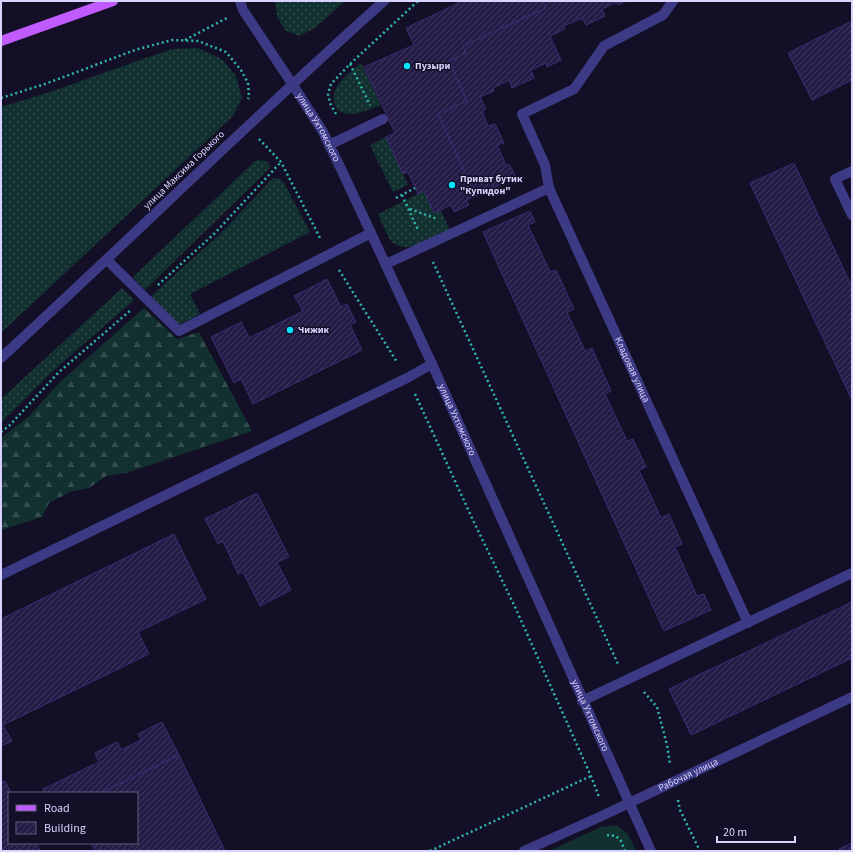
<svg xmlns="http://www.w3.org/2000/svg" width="853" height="852" viewBox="0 0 853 852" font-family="'Source Sans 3',sans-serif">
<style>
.grass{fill:url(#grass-dots)}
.forest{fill:url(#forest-firs)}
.green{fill:#12302f}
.building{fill:url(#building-hatch);stroke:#3b2d73}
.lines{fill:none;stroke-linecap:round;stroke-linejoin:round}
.path{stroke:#2fb8b0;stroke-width:2.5;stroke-dasharray:2 3;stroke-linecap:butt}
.minor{stroke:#3d3a85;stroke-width:10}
.major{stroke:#c25bff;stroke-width:10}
.poi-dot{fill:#00e5ff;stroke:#130f26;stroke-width:1.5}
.labels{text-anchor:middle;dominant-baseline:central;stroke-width:3;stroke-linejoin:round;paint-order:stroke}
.poi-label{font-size:10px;font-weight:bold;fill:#d9d4ff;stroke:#130f26;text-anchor:start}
.street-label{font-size:10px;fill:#d9d4ff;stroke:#130f26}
</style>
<defs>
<pattern id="grass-dots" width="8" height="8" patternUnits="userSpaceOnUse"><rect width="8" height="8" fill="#12302f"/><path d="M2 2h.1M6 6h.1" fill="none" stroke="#344d4e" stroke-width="1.8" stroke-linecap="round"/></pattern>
<pattern id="forest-firs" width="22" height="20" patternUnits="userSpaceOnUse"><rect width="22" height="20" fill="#12302f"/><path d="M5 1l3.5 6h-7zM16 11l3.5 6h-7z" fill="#344d4e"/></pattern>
<pattern id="building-hatch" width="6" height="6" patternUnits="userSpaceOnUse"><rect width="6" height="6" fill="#241b47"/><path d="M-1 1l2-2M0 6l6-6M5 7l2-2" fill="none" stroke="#433b63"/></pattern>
</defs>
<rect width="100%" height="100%" fill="#130f26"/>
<g class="grass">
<path d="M 275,1 L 345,1 L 315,28 L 299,36 L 286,31 L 277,17 Z"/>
<path d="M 197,48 L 222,59 L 236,76 L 242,98 L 233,116 L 1,333 L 1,107 L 50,92 L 140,60 L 173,49 Z"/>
<path d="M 361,63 L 381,105 C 372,108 362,113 352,114 C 346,114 338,113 336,107 C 327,87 348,74 361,63 Z"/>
<path d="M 386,137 L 408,185 L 393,192 L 370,145 Z"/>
<path d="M 256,160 L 265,161 L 269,164 L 270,168 L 145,290 L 133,277 Z"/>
<path d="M 276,178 L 280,179 L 284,183 L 310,232 L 190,294 L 200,314 L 178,325 L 151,296 L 220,234 L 272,179 Z"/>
<path d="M 424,191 L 434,213 L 441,210 L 450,230 C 434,237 408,256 392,242 C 387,237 381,220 378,214 Z"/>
<path d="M 122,288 L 134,300 L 53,371 L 1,423 L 1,399 Z"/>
</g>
<path class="forest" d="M 144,308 L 177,339 L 199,332 L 252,431 L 126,473 L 106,476 L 89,488 L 70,492 L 49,503 L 42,517 L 1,530 L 1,438 L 28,417 L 60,382 Z"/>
<path class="green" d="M 617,825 L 628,834 L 636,851 L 549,851 L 601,827 Z"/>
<g class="building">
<path d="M 463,1 L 543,1 L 546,8 L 463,46 L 466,53 L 449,61 L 467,101 L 438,114 L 476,196 L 466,200 L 469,205 L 454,212 L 451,205 L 434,213 L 424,191 L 418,194 L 408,172 L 403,174 L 386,137 L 395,133 L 364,67 L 414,45 L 406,28 Z"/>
<path d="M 543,1 L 626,1 L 618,5 L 617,2 L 602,9 L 605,16 L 586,25 L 582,18 L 564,26 L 565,29 L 550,36 L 561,60 L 547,67 L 546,63 L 531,70 L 534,78 L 512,88 L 509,80 L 493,88 L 494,91 L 480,97 L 486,109 L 482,111 L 488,126 L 495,124 L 504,143 L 497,145 L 506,165 L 509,164 L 516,177 L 476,196 L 438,114 L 467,101 L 449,61 L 466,53 L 463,46 L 546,8 Z"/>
<path d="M 852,21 L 852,80 L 812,100 L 788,53 Z"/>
<path d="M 794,163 L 852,287 L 852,400 L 750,183 Z"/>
<path d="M 530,211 L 535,222 L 528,225 L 550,272 L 556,270 L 574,309 L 567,312 L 585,351 L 592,348 L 611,391 L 605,394 L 627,441 L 633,439 L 646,467 L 639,470 L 661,518 L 669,514 L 682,544 L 675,547 L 697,596 L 704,594 L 711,610 L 664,631 L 483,232 Z"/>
<path d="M 327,279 L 341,307 L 347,304 L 356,322 L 350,325 L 362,350 L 253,404 L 241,379 L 234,383 L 211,337 L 241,322 L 249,338 L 303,311 L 294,296 Z"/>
<path d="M 257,493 L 289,557 L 277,562 L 291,590 L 260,606 L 243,572 L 238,574 L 223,541 L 218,544 L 205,519 Z"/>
<path d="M 174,534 L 206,599 L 138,632 L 149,654 L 3,725 L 12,741 L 1,746 L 1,619 Z"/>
<path d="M 852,602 L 852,658 L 691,735 L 669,689 Z"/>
<path d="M 162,722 L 179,755 L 101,793 L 45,793 L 43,789 L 99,762 L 95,753 L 117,742 L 121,750 L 141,740 L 138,734 Z"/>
<path d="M 179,755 L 225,851 L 95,851 L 91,843 L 137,843 L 137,793 L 101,793 Z"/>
<path d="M 5,781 L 11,793 L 9,793 L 9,843 L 36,843 L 40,851 L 1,851 L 1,783 Z"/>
<path d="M 852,843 L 852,851 L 841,851 L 839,849 Z"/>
</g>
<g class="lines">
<g class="path">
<path d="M 185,40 L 227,18"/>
<path d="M 350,64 L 370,105"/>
<path d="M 1,98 L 45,84 L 135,50 L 172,40 L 198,41 L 226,52 L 241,70 L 248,83 L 249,97 L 248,99"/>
<path d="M 336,114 L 330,103 L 328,94 L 331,84 L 350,64 L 418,1"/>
<path d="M 259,139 L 281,162 L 320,238"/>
<path d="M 402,195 L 418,230"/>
<path d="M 396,198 L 415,188"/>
<path d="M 410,209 L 437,219"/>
<path d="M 433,262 L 618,664"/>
<path d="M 339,270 L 397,362"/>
<path d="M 158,285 L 215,233 L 281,162"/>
<path d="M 415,394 L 472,518 L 515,607 L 591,776 L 599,797"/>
<path d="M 1,432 L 9,426 L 59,372 L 131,310"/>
<path d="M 644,692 L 657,707 L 667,745 L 670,764"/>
<path d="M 678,800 L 680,810 L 700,851"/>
<path d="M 607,835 L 616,836 L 621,841 L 625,851"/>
<path d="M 430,851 L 591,776"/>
</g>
<g class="minor">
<path id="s1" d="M 240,1 L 243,10 L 293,85 L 323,132 L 342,171 L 432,364 L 651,851"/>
<path id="s2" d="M 673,1 L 663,15 L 604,46 L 574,89 L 522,114 L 545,165 L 549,188 L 748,623"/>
<path d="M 329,145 L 383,119"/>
<path d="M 852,171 L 835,179 L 852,215"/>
<path d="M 107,260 L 179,331 L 371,233"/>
<path d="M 386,264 L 549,188"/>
<path d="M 1,358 C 129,240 254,117 384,1"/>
<path d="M 1,575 L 407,378 L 432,364"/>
<path d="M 582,701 L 852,573"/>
<path id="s3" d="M 524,851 L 606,814 L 852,697"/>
</g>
<path class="major" d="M 1,41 L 113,1"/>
</g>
<g class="poi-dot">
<circle cx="407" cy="66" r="4"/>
<circle cx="452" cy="185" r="4"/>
<circle cx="290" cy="330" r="4"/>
</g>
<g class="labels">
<g class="poi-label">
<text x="415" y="66">Пузыри</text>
<text x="460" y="179">Приват бутик<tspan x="460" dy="12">"Купидон"</tspan></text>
<text x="298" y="330">Чижик</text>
</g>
<g class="street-label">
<text stroke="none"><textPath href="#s1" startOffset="149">улица Ухтомского</textPath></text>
<text transform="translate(184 170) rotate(-44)">улица Максима Горького</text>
<text stroke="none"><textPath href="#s2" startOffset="473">Кладовая улица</textPath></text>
<text stroke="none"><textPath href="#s1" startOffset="473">улица Ухтомского</textPath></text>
<text stroke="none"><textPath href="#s1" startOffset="797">улица Ухтомского</textPath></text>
<text stroke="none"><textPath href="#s3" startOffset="181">Рабочая улица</textPath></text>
</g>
</g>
<rect width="853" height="852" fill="none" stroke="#d9d4ff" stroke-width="4"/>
<rect x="8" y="792" width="130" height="52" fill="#130f26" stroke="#625e7d"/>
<rect x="16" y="805" width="20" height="6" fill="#c25bff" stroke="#625e7d"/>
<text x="44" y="812" font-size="12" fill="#d9d4ff">Road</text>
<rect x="16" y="822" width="20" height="12" fill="url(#building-hatch)" stroke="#625e7d"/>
<text x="44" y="832" font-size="12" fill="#d9d4ff">Building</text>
<path d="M717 836v6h78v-6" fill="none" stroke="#d9d4ff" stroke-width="2"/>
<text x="723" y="836" font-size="12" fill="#d9d4ff" stroke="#130f26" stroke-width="3" paint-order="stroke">20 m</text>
</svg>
